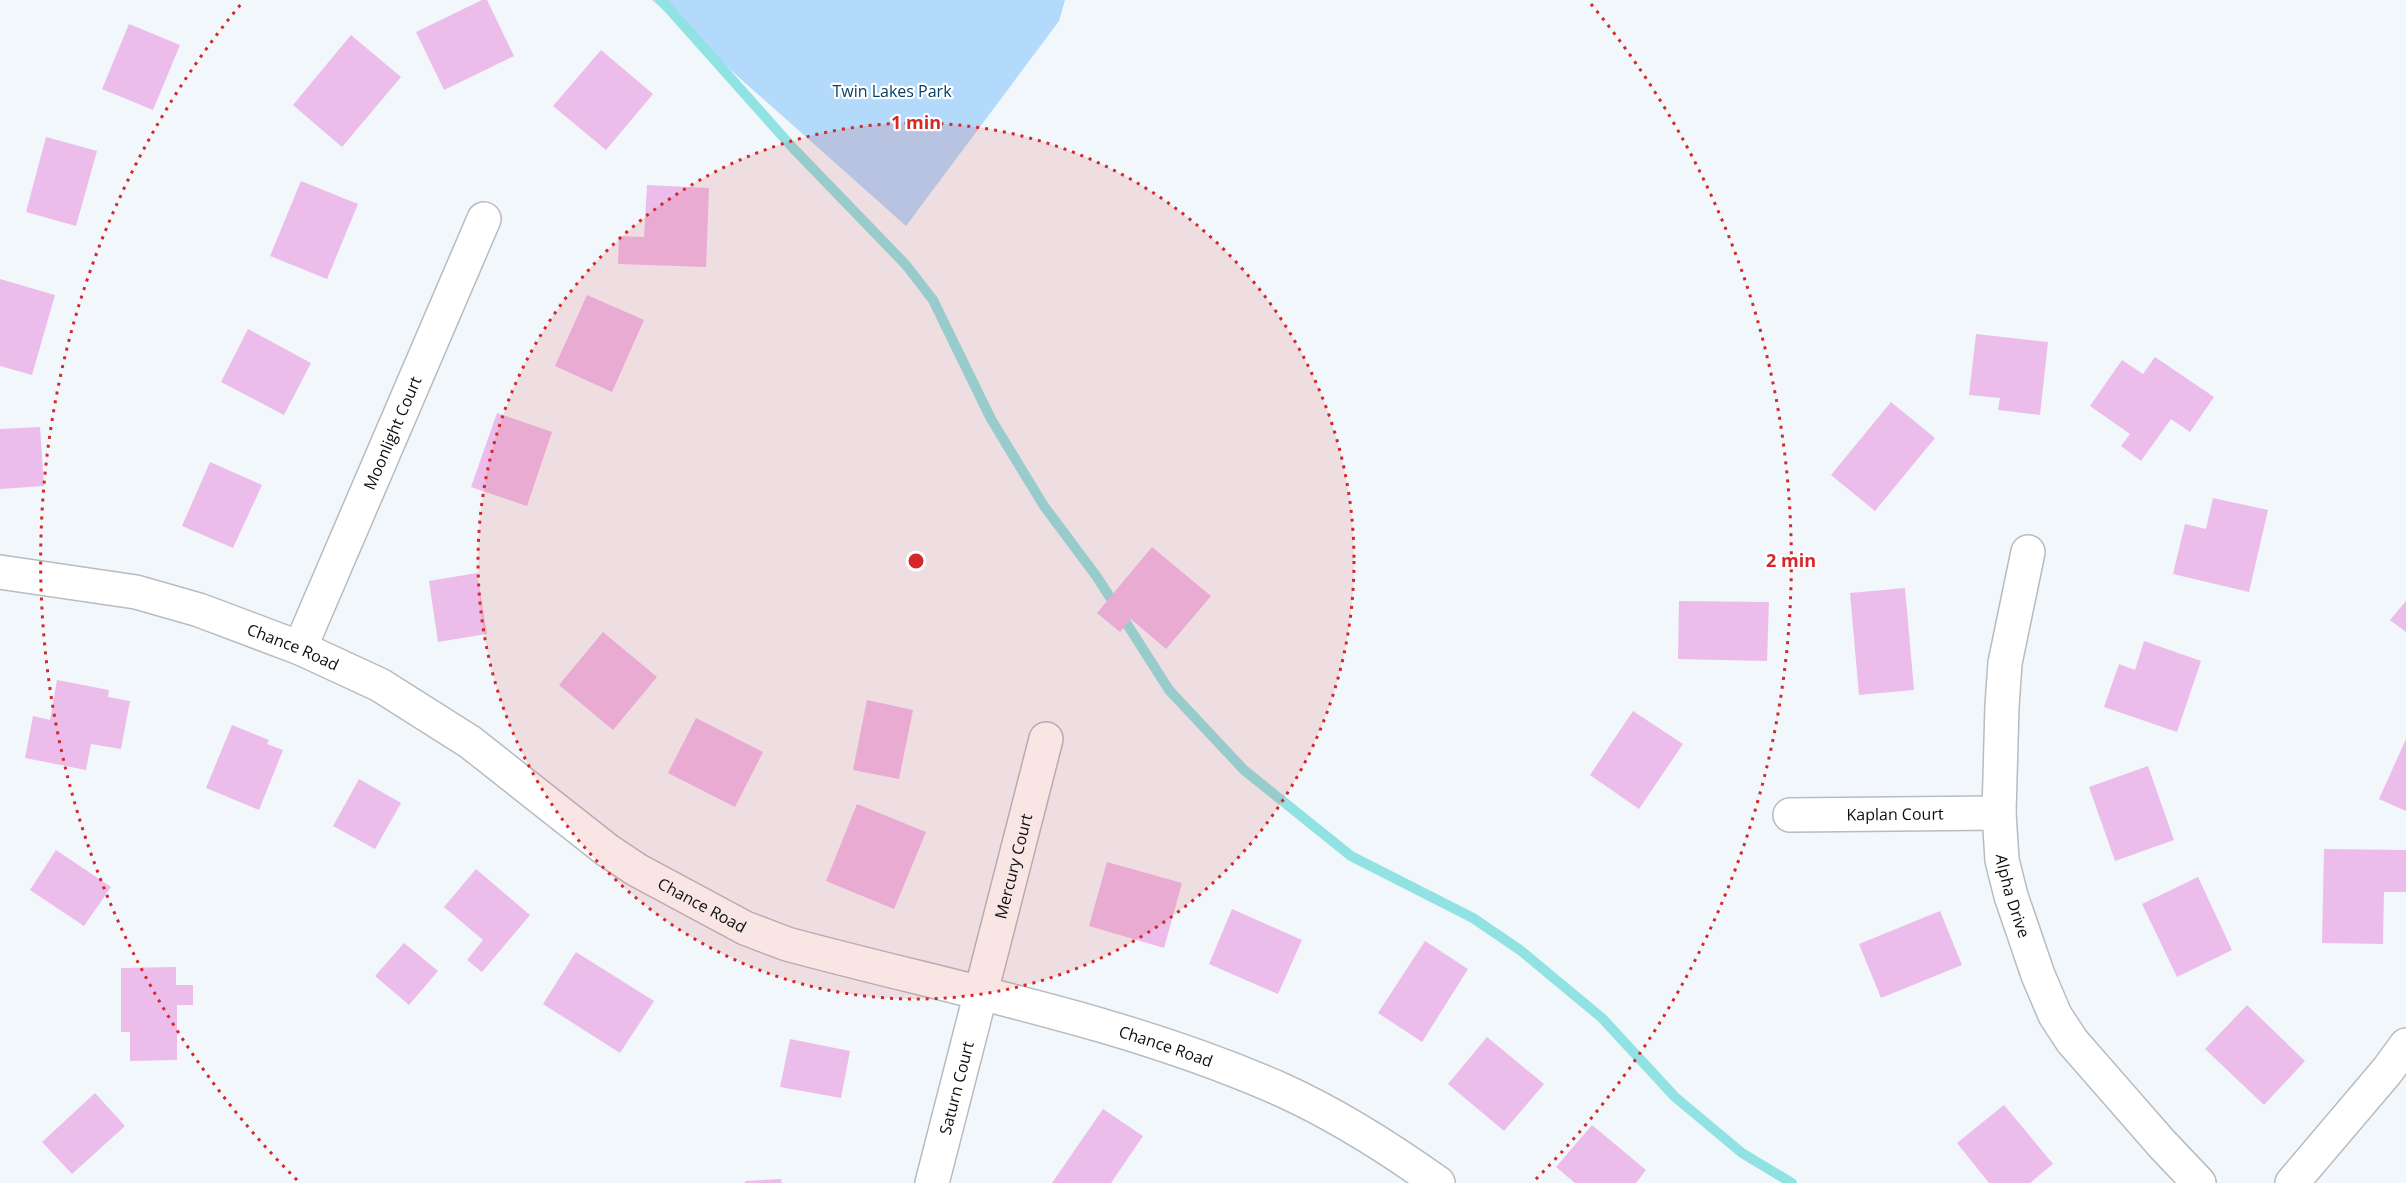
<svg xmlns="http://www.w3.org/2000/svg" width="2406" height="1183" viewBox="0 0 2406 1183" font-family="'Open Sans',sans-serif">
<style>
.green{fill:#b3d9fb}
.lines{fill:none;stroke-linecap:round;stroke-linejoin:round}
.stream{stroke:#90e2e3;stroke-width:10}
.building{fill:#ecbdea}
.street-casing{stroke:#b7bcc1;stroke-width:36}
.street{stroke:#fff;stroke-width:33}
.ring{fill:none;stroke:#d62828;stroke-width:3;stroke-dasharray:3 6}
.labels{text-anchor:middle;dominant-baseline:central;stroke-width:4.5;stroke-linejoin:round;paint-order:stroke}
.park-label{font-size:16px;fill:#044067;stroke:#fff}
.street-label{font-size:16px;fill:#0b0d0e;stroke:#fff}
.centre{fill:#d62828;stroke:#fff;stroke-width:3}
.ring-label{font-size:18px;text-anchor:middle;font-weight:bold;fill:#d62828;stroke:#fff;stroke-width:4.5;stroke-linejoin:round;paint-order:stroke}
</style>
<rect width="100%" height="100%" fill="#f2f7fc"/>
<path class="green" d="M 652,0 L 1065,0 L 1059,21 L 906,226 Z"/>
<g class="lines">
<path class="stream" d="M 661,0 L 792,147 L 906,265 L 933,300 L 991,419 L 1044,506 L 1097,577 L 1169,690 L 1244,770 L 1351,856 L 1473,918 L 1520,950 L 1602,1018 L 1675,1097 L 1742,1153 L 1792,1183"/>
</g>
<g class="building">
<path d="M 482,0 L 487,0 L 514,56 L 444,90 L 416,32 Z"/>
<path d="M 129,24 L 180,45 L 153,110 L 102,89 Z"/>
<path d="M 351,35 L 401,77 L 342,147 L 293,105 Z"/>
<path d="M 601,50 L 653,94 L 606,150 L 553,106 Z"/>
<path d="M 46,137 L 97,151 L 76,226 L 26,212 Z"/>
<path d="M 301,181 L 358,204 L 327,279 L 270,256 Z"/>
<path d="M 647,185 L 709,188 L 706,267 L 618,264 L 619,236 L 644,237 Z"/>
<path d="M 0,279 L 55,295 L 32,375 L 0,366 Z"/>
<path d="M 587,295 L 644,320 L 612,392 L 555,366 Z"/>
<path d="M 248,329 L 311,363 L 284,415 L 221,382 Z"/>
<path d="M 1976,334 L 2048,342 L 2040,415 L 1998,410 L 2000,398 L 1969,395 Z"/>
<path d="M 2155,357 L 2214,397 L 2190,432 L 2171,419 L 2141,461 L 2121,446 L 2130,434 L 2090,406 L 2122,360 L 2143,374 Z"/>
<path d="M 1891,402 L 1935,438 L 1875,511 L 1831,475 Z"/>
<path d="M 497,413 L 552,432 L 527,506 L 471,487 Z"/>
<path d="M 40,427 L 44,486 L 0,489 L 0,429 Z"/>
<path d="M 210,462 L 262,485 L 233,548 L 182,526 Z"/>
<path d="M 2213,498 L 2268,510 L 2249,592 L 2173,574 L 2185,524 L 2206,529 Z"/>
<path d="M 1152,547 L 1211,596 L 1166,649 L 1131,619 L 1120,632 L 1097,613 Z"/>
<path d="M 477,573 L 487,634 L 438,642 L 429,581 Z"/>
<path d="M 1905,588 L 1914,690 L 1859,695 L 1850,593 Z"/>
<path d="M 1679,601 L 1769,602 L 1767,661 L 1678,659 Z"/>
<path d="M 2406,601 L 2406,632 L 2390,620 Z"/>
<path d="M 603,632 L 657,677 L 613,730 L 559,685 Z"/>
<path d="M 2144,641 L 2201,661 L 2177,732 L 2104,707 L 2119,664 L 2135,670 Z"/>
<path d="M 57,680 L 109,690 L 108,697 L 130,701 L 121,749 L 91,744 L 86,770 L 25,758 L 33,716 L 50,720 Z"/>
<path d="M 867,700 L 913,710 L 899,779 L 853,770 Z"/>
<path d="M 1633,711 L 1683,744 L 1639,809 L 1590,775 Z"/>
<path d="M 696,718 L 763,752 L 735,807 L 668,773 Z"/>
<path d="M 232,725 L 269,740 L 267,744 L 283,750 L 259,810 L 206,788 Z"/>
<path d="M 2406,739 L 2406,811 L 2379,799 Z"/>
<path d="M 2148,766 L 2174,840 L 2115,861 L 2089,787 Z"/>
<path d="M 359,779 L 401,803 L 375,849 L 333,826 Z"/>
<path d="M 857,804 L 926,832 L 894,909 L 826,881 Z"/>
<path d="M 2324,849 L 2406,850 L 2406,892 L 2384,892 L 2383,944 L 2322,943 Z"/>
<path d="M 56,850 L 111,887 L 84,926 L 30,890 Z"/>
<path d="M 1107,862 L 1182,883 L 1164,948 L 1089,926 Z"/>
<path d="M 476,869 L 530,915 L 482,972 L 467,960 L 483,940 L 444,907 Z"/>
<path d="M 2198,877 L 2232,950 L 2177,977 L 2142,904 Z"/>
<path d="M 1232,909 L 1302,940 L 1278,994 L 1209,964 Z"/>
<path d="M 1940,911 L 1962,965 L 1881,998 L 1859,944 Z"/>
<path d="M 1425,941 L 1468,969 L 1422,1042 L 1378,1013 Z"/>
<path d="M 404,943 L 438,971 L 409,1005 L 375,976 Z"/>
<path d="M 576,952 L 654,1001 L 620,1053 L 543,1004 Z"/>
<path d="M 176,967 L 176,985 L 193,985 L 193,1005 L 177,1005 L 177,1060 L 130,1061 L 130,1032 L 121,1032 L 121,968 Z"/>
<path d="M 2247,1005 L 2305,1061 L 2264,1105 L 2205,1049 Z"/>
<path d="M 1487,1037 L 1544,1084 L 1504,1131 L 1448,1084 Z"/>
<path d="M 790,1039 L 850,1051 L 841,1098 L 780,1087 Z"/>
<path d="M 95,1093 L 125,1126 L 72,1174 L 42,1142 Z"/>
<path d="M 2004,1105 L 2053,1164 L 2030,1183 L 1989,1183 L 1957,1143 Z"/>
<path d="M 1103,1109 L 1143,1136 L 1111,1183 L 1052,1183 Z"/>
<path d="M 1592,1125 L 1646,1170 L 1636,1183 L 1575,1183 L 1556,1167 Z"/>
<path d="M 781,1179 L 782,1183 L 745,1183 L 745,1181 Z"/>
</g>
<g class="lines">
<g class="street-casing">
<g id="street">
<path id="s1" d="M 2028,552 L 2005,663 L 2002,706 L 1999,813 L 2002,860 L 2011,896 L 2038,975 L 2055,1015 L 2072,1041 L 2162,1144 L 2199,1183"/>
<path id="s2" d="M 0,572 L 136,592 L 199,610 L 300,648 L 380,685 L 470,742 L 607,850 L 637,870 L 745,928 L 787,944 C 953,989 1124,1020 1282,1090 C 1337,1115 1389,1148 1438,1183"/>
<path id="s3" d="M 300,648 L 484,219"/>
<path id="s4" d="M 1790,815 L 1999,813"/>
<path id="s5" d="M 932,1183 L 1046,739"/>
<path d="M 2292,1183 L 2387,1071 L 2406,1045"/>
</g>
</g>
<use href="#street" class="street"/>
</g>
<circle cx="916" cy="561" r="438" fill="#d62828" fill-opacity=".12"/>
<g class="ring">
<circle cx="916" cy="561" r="438"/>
<path d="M297 1180A875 875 0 0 1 241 4M1591 4A875 875 0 0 1 1535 1180"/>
</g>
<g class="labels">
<g class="park-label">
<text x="892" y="91">Twin Lakes Park</text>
</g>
<g class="street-label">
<text stroke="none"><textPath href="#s3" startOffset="234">Moonlight Court</textPath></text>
<text stroke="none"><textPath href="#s2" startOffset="304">Chance Road</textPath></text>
<text stroke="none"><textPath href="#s4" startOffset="105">Kaplan Court</textPath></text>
<text stroke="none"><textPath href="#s5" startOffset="327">Mercury Court</textPath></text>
<text stroke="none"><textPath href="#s1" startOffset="348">Alpha Drive</textPath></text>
<text stroke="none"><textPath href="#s2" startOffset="790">Chance Road</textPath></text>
<text stroke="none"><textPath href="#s2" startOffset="1276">Chance Road</textPath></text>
<text stroke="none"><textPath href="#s5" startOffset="98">Saturn Court</textPath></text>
</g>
</g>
<circle cx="916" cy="561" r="9" class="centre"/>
<g class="ring-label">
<text x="916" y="129">1 min</text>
<text x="1791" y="567">2 min</text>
</g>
</svg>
